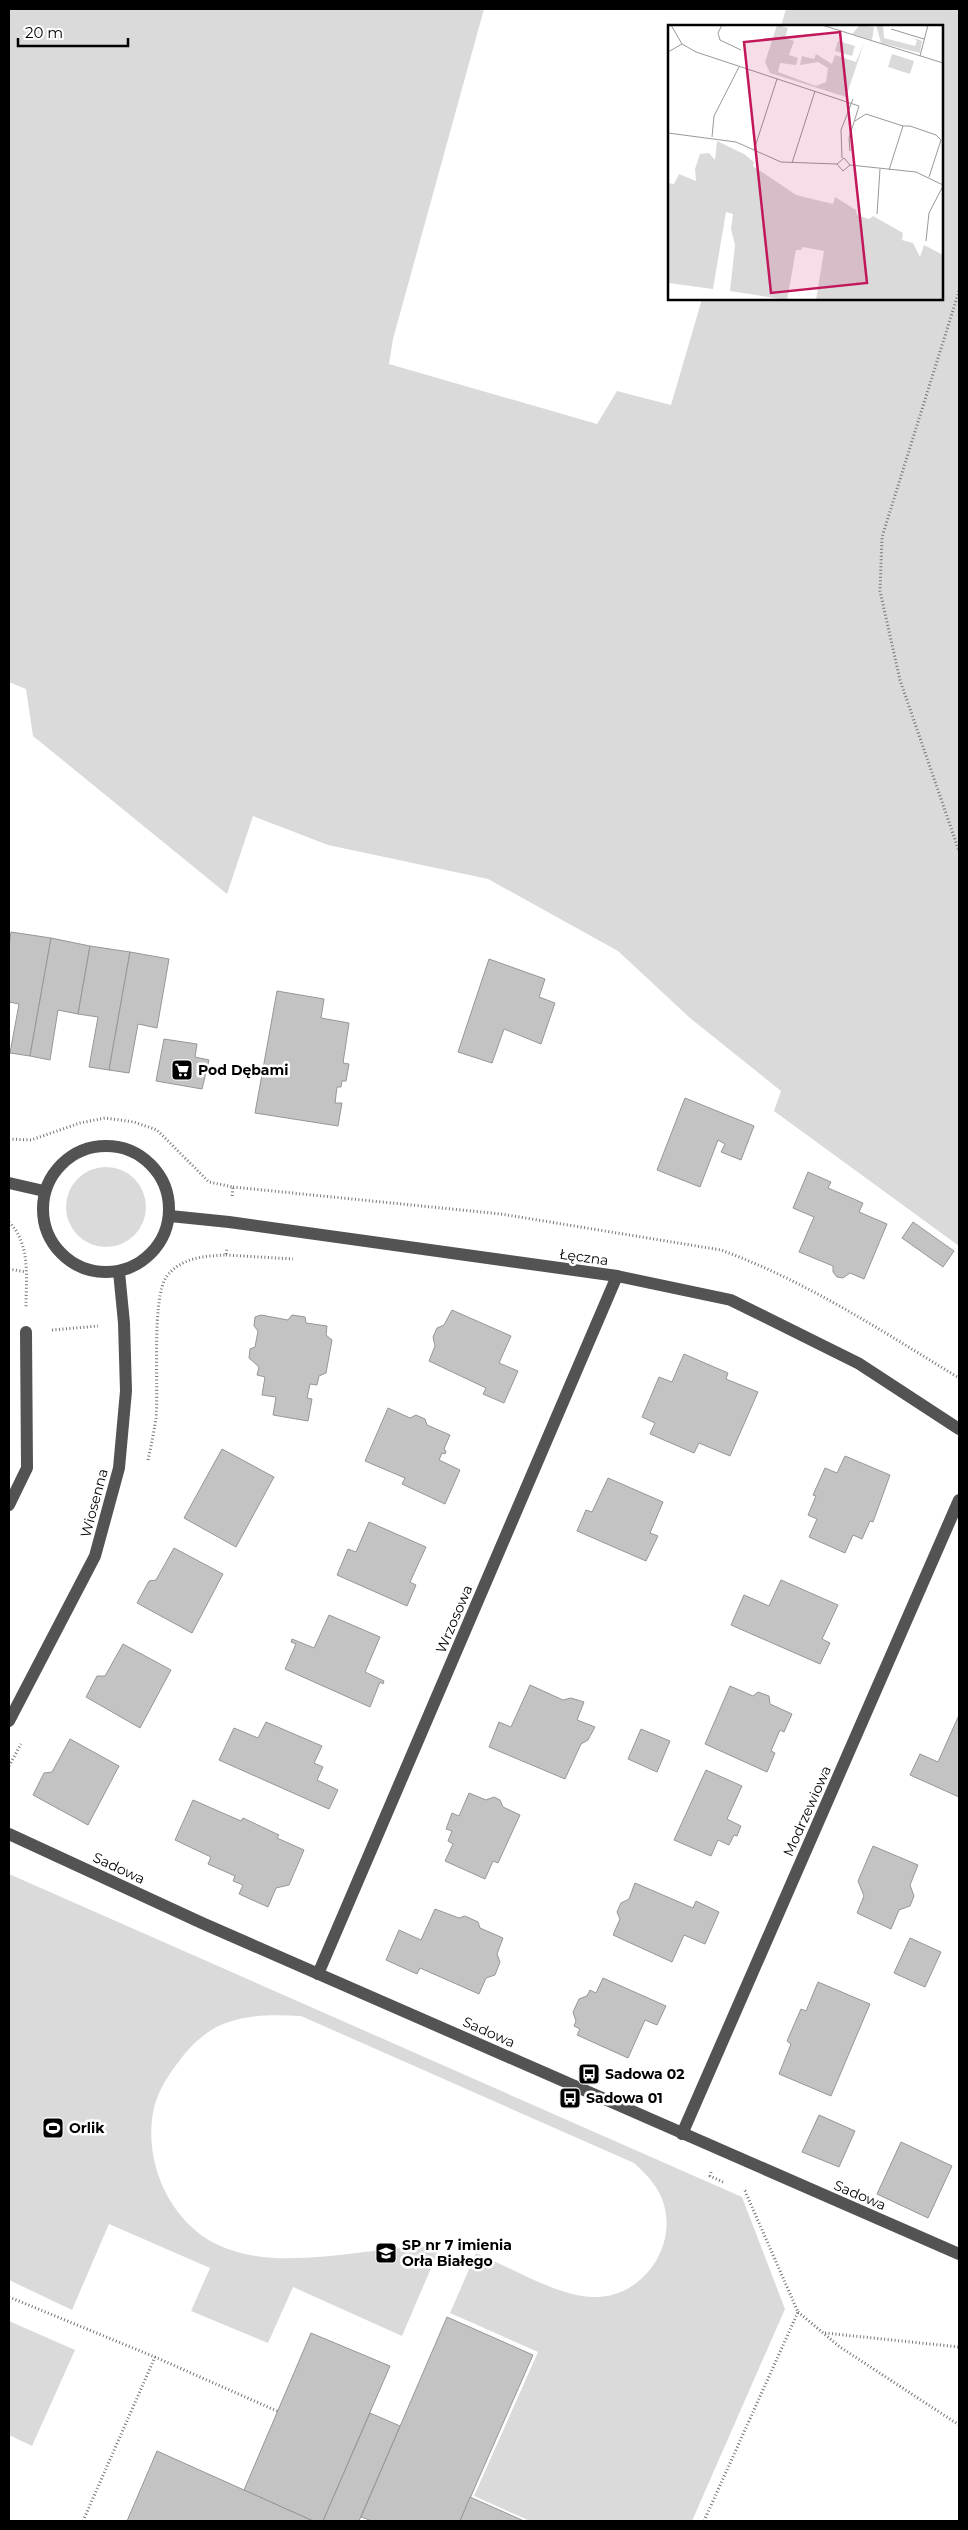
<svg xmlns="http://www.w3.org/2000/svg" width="968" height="2530" viewBox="0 0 968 2530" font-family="Montserrat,sans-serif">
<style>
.green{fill:#dadada}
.building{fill:#c3c3c3;stroke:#979797}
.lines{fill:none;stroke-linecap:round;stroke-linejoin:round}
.path{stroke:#757575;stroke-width:3;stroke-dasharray:1 2.5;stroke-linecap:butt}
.minor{stroke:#535353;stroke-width:12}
.labels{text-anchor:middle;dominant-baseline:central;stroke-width:5;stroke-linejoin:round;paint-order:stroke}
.poi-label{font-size:14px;font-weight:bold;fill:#000;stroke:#fff;text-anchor:start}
.street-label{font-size:14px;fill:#000;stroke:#fff}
.inset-road{fill:none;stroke:#999;stroke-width:1}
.view{fill:#c2185b;fill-opacity:0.15;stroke:#c2185b;stroke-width:2.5}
.inset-edge{fill:none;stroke:#000;stroke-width:2.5}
</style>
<rect width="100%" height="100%" fill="#fff"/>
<g class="green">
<path d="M 9,9 L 484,9 L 393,339 L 389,364 L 597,424 L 617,391 L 671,405 L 702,299 L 942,299 L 942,26 L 781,26 L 786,9 L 959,9 L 959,1246 L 774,1111 L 781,1091 L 690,1018 L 618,951 L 488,879 L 328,845 L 253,816 L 227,894 L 33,736 L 26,689 L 9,682 Z"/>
<circle cx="106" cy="1207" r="40"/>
<path d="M 9,1874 L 742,2197 L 785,2309 L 692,2521 L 530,2521 L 474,2496 L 538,2352 L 450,2313 L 476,2253 C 510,2267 557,2296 593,2297 C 642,2299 680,2245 662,2199 C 656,2184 646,2174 634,2163 L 301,2016 C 275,2015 251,2014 226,2023 C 208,2029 191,2045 180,2060 C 168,2075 156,2094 153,2113 C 144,2163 170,2221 216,2244 C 282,2276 369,2244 440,2247 L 402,2336 L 293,2287 L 268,2343 L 191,2311 L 210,2268 L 109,2224 L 72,2310 L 9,2280 Z"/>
<path d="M 9,2321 L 75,2350 L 32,2446 L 9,2435 Z"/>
</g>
<g class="building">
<path d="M 11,932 L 51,938 L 30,1056 L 10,1053 L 19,1004 L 9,1002 L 9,945 Z"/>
<path d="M 51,938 L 90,946 L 78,1014 L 58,1010 L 50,1060 L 30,1056 Z"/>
<path d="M 90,946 L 130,952 L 109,1070 L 89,1067 L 98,1017 L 78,1014 Z"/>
<path d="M 130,952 L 169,959 L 157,1028 L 138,1024 L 129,1073 L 109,1070 Z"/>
<path d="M 489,959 L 545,979 L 539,997 L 555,1003 L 541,1044 L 504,1029 L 492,1063 L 458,1052 Z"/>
<path d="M 277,991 L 324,999 L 321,1018 L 349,1023 L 343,1063 L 349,1064 L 346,1081 L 342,1081 L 341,1087 L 337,1087 L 335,1103 L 342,1103 L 338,1126 L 255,1113 Z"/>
<path d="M 164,1039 L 197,1044 L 195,1057 L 209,1060 L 202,1089 L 156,1081 Z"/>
<path d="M 685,1098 L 754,1126 L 741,1160 L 721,1152 L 725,1144 L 718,1140 L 700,1187 L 657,1170 Z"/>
<path d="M 808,1172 L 831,1182 L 828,1188 L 863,1203 L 859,1212 L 887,1224 L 864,1279 L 850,1273 L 843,1278 L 837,1277 L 833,1272 L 833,1266 L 799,1252 L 814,1217 L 793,1208 Z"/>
<path d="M 913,1222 L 954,1251 L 943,1267 L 902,1238 Z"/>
<path d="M 452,1310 L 511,1336 L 499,1363 L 518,1371 L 504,1403 L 483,1394 L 486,1388 L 429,1361 L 435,1346 L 433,1337 L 437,1328 L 444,1325 Z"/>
<path d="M 261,1315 L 288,1320 L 292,1315 L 305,1317 L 306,1323 L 327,1326 L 326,1335 L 332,1340 L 326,1373 L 319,1376 L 317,1385 L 310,1384 L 307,1398 L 312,1399 L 308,1421 L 273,1415 L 276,1397 L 262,1395 L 265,1377 L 257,1375 L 259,1367 L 249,1358 L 250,1349 L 255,1347 L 258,1331 L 254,1326 L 255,1317 Z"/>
<path d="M 684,1354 L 728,1373 L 726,1379 L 758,1392 L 730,1456 L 699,1443 L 694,1453 L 650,1434 L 655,1423 L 642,1417 L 659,1377 L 672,1382 Z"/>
<path d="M 388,1408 L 410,1418 L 416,1415 L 425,1419 L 427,1425 L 450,1435 L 444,1449 L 446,1451 L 445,1454 L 442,1453 L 439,1460 L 460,1470 L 445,1504 L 402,1484 L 405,1478 L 365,1461 Z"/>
<path d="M 222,1449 L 274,1477 L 236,1547 L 184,1518 Z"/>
<path d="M 845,1456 L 890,1475 L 873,1522 L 870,1521 L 862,1539 L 853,1535 L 845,1553 L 809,1537 L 817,1519 L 808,1515 L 816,1496 L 813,1495 L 825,1468 L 837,1473 Z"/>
<path d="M 608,1478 L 663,1502 L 650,1533 L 658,1536 L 646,1561 L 577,1531 L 586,1510 L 592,1512 Z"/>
<path d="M 369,1522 L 426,1547 L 410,1582 L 416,1585 L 407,1606 L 337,1575 L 348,1549 L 356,1552 Z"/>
<path d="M 174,1548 L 223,1574 L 192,1633 L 137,1603 L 149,1581 L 156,1580 Z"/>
<path d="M 781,1580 L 838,1605 L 822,1639 L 830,1643 L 820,1664 L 731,1625 L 744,1595 L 769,1606 Z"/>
<path d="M 329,1615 L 380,1637 L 365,1672 L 384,1681 L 383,1684 L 380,1682 L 370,1707 L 285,1669 L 296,1644 L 291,1642 L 292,1639 L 314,1648 Z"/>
<path d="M 123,1644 L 171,1670 L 140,1728 L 86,1697 L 97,1676 L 105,1676 Z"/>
<path d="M 530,1685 L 563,1700 L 571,1698 L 584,1702 L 577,1720 L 595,1727 L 588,1740 L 581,1744 L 565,1779 L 489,1747 L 499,1722 L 511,1727 Z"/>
<path d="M 730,1686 L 753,1696 L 758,1692 L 769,1696 L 770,1704 L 792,1714 L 784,1732 L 780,1730 L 771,1751 L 775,1753 L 767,1772 L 705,1744 Z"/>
<path d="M 959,1715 L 959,1797 L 910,1775 L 920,1754 L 938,1762 Z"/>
<path d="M 266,1722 L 322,1746 L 314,1763 L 323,1767 L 317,1780 L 338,1790 L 329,1809 L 219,1760 L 234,1728 L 258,1738 Z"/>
<path d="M 641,1729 L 670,1741 L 657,1772 L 628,1759 Z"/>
<path d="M 70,1739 L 119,1766 L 88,1825 L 33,1795 L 44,1773 L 52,1772 Z"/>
<path d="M 706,1770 L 742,1786 L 727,1819 L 741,1826 L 737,1836 L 734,1835 L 729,1845 L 718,1840 L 711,1856 L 674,1840 Z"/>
<path d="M 469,1793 L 486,1800 L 494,1797 L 500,1800 L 503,1807 L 520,1815 L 498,1863 L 493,1861 L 485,1879 L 445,1861 L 453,1844 L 448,1841 L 452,1831 L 446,1829 L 452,1813 L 459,1816 Z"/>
<path d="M 193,1800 L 241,1821 L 243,1818 L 279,1835 L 277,1838 L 304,1850 L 289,1885 L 276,1888 L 268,1907 L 239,1894 L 243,1885 L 233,1881 L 235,1876 L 208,1864 L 211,1857 L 175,1840 Z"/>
<path d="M 873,1846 L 918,1865 L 910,1885 L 914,1896 L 910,1906 L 899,1910 L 891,1929 L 857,1913 L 864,1896 L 858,1881 Z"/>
<path d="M 635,1883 L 693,1908 L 696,1901 L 719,1912 L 705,1944 L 684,1935 L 672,1962 L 613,1935 L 620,1919 L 617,1912 L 621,1903 L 629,1899 Z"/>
<path d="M 435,1909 L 459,1918 L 465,1916 L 478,1922 L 480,1928 L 503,1938 L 497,1954 L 500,1962 L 495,1975 L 486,1978 L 479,1994 L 420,1968 L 417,1974 L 386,1960 L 399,1930 L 421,1940 Z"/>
<path d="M 910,1938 L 941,1952 L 925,1987 L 894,1973 Z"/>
<path d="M 603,1978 L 666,2006 L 657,2025 L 645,2020 L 628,2058 L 577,2035 L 580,2029 L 574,2026 L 576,2021 L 573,2012 L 579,1999 L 587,1996 L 590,1990 L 596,1993 Z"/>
<path d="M 818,1982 L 870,2004 L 831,2096 L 779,2074 L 791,2044 L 787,2041 L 801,2009 L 806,2011 Z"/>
<path d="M 819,2115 L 855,2131 L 839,2167 L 802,2152 Z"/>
<path d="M 901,2142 L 952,2166 L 928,2218 L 877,2194 Z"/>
<path d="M 447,2317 L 533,2355 L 460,2521 L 372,2521 L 361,2517 Z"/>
<path d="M 311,2333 L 390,2366 L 323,2521 L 313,2521 L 244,2490 Z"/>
<path d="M 370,2413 L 400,2426 L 359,2521 L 323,2521 Z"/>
<path d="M 157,2451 L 244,2490 L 313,2521 L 127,2521 Z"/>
<path d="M 470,2497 L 524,2521 L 460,2521 Z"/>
</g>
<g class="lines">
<g class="path">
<path d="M 959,291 L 882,537 L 880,591 L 900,680 L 959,851"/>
<path d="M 9,1139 L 31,1140 L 80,1123 L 105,1118 L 134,1122 L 157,1130 L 209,1182 L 233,1187 L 232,1197"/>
<path d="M 233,1187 L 501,1214 L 721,1250 C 806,1281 882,1331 959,1378"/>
<path d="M 9,1222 C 31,1244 26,1278 26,1307"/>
<path d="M 226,1255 L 293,1259"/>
<path d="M 9,1269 L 26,1272"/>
<path d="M 52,1330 L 98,1326"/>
<path d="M 148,1460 C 151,1446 154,1432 156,1418 C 159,1387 151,1297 167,1276 C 182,1257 205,1256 226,1255 L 227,1248"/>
<path d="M 9,1766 L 21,1744"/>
<path d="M 711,2172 L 710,2176 L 723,2182"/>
<path d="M 9,2297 L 155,2357 L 277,2411"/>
<path d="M 798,2312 L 840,2347 L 959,2425"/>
<path d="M 825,2333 L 959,2347"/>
<path d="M 83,2521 L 155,2357"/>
<path d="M 704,2521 L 798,2312 L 745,2191 L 743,2190"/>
</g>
<g class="minor">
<circle cx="106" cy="1209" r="63"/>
<path d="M 9,1183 L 44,1191"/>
<path d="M 170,1216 L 229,1222 L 617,1276 L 731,1300 L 858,1363 L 959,1429"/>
<path d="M 9,1505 L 27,1468 L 26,1332"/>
<path d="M 9,1721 L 95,1556 L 119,1468 L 126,1391 L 124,1323 L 119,1272"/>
<path d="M 9,1834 L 202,1923 L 959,2254"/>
<path d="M 318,1974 L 617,1276"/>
<path d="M 682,2134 L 959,1500"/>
</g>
</g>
<defs>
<g id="supermarket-square" transform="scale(1.125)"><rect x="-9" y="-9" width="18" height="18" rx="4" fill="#000" stroke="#fff"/><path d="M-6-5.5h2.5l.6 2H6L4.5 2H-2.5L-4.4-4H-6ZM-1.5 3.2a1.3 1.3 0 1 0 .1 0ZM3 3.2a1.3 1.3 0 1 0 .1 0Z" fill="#fff"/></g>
<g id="bus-square" transform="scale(1.125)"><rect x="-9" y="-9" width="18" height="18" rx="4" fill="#000" stroke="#fff"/><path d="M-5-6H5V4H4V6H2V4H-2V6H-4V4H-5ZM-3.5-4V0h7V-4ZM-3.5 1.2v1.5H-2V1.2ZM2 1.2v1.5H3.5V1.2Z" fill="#fff"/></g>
<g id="stadium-square" transform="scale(1.125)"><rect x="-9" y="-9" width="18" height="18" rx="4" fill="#000" stroke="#fff"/><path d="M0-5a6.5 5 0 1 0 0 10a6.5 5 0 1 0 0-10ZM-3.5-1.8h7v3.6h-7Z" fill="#fff"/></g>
<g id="school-square" transform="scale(1.125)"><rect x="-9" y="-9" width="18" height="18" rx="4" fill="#000" stroke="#fff"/><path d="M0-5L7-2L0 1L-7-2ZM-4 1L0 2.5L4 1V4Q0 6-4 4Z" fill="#fff"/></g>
</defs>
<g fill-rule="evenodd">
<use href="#supermarket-square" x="182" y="1070"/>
<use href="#bus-square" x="589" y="2074"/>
<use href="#bus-square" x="570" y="2098"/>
<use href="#stadium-square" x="53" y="2128"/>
<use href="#school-square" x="386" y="2253"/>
</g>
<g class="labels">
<g class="poi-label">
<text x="198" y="1070">Pod Dębami</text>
<text x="605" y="2074">Sadowa 02</text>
<text x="586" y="2098">Sadowa 01</text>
<text x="69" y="2128">Orlik</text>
<text x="402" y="2245">SP nr 7 imienia<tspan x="402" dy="16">Orła Białego</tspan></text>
</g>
<g class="street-label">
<text transform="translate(584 1257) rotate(8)">Łęczna</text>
<text transform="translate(94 1503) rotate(-75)">Wiosenna</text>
<text transform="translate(454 1619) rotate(-67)">Wrzosowa</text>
<text transform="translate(807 1811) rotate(-66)">Modrzewiowa</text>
<text transform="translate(119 1868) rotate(25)">Sadowa</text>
<text transform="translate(489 2032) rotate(24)">Sadowa</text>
<text transform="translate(860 2195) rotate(23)">Sadowa</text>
</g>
</g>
<g transform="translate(668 25)">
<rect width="275" height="275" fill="#fff"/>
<path d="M 109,0 L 120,3 L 117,13 L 126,16 L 121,30 L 130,33 L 128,40 L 112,38 L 110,47 L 148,61 L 158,57 L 160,43 L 150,37 L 132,40 L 134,31 L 146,34 L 148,29 L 164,39 L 167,30 L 188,37 L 196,18 L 178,72 L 102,48 L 97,37 ZM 192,0 L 206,2 L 204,15 L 184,9 ZM 208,0 L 215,0 L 216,13 L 247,21 L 249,16 L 246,13 L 254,16 L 252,28 L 213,18 ZM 170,16 L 187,21 L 184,31 L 167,26 ZM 224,29 L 246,36 L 242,49 L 220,42 ZM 49,116 L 76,129 L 86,137 L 85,141 L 128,170 L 165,179 L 167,172 L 188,185 L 189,190 L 201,194 L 205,191 L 235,208 L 234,215 L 245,218 L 252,232 L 256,220 L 275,230 L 275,275 L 148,275 L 156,226 L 135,222 L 133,225 L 128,225 L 119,275 L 62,266 L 67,220 L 63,204 L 65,189 L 58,187 L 45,264 L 0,258 L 0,158 L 6,159 L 11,149 L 28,156 L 27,144 L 32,129 L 41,128 L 47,135 Z" fill="#dadada"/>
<path class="inset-road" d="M 3,0 L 14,19 L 28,27 L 191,81 L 181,113 L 182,126M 54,0 L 50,8 L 52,15 L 73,25M 154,0 L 275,38M 223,4 L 256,14M 0,27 L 14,19M 252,31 L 260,0M 187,96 L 198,89 L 235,101M 0,108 L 68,117 L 113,137 L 169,139M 44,112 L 46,91 L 71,42M 86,125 L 109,54M 174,133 L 173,105 L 185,74M 124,138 L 147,66M 169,139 L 176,133 L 182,140M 169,139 L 175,146 L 182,140M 182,140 L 248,147 L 275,160M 221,145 L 235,101 L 242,101 L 268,110 L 273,115 L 261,152M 209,189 L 212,144M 258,216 L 261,188 L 275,161"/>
<path class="view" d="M 172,7 L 199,258 L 103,268 L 76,17 Z"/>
<rect width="275" height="275" class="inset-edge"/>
</g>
<rect width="968" height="2530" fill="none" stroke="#000000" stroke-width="20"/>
<path d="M18 38v8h110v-8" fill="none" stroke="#000000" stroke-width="2.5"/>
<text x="25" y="38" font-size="15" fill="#000000" stroke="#ffffff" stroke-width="4" paint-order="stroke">20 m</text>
</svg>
